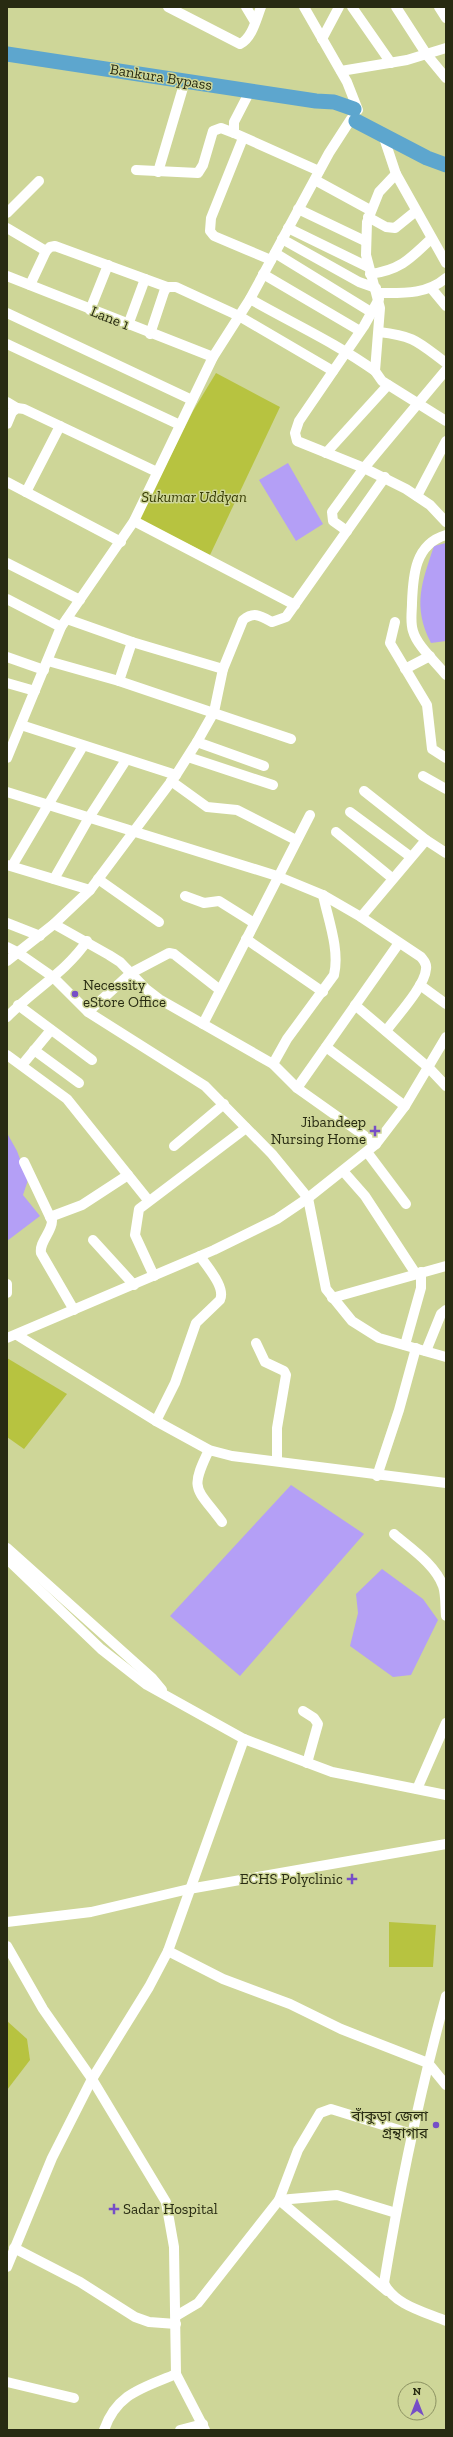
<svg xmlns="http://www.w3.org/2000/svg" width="453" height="2437" viewBox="0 0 453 2437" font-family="'Zilla Slab','Noto Sans Bengali',serif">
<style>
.green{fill:#b7c340}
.water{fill:#b49ff6}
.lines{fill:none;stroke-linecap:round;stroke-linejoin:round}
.minor{stroke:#fff;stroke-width:10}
.highway{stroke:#5da6ce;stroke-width:15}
.poi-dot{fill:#764ec7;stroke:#ced698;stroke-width:1.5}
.labels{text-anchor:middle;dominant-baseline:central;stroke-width:3;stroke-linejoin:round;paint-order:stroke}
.street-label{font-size:15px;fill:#282b12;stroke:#ced698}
.park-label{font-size:15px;font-style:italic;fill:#353a01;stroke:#ced698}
.poi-label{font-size:15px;fill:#282b12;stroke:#ced698;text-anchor:end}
</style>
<rect width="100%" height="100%" fill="#ced698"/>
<g class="green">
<path d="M 216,373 L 280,407 L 210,555 L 139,519 L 193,411 Z"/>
<path d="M 7,1358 L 67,1394 L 24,1449 L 7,1437 Z"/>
<path d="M 389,1922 L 436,1925 L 433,1967 L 389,1967 Z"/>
<path d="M 7,2021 L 27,2039 L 30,2060 L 7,2090 Z"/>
</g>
<g class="water">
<path d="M 288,463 L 323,524 L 296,541 L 259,480 Z"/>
<path d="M 446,543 L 446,641 L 431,643 C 412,606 422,582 434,546 Z"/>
<path d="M 7,1133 L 17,1151 L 28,1180 L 23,1195 L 40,1216 L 7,1241 Z"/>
<path d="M 291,1485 L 364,1534 L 240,1676 L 170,1616 Z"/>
<path d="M 382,1569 L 423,1599 L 438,1620 L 411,1675 L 393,1677 L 350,1646 L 358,1613 L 356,1594 Z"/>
</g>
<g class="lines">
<g class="minor">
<path d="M 168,7 L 240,44 C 252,38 256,20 261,7"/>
<path d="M 246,7 L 255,22"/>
<path d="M 304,7 L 347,82 L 358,110"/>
<path d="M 352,7 L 391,63"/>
<path d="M 396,7 L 427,55 L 446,78"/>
<path d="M 439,7 L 446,18"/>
<path d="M 322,39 L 339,7"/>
<path d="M 341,71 L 407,60 L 446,48"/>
<path d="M 250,91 L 234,122 L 234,133 L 319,171"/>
<path d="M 383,135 L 396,174 L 446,263"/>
<path d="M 243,138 L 211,218 L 210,231 L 214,236 L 271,260"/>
<path d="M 136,170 L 198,173 L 203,165 L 213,131 L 221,128 L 234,133"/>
<path d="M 158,172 L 185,81"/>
<path d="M 396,174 L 379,192 L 367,222 L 366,255 L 380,308 L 375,371 L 382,381 L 446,421"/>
<path d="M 315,180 L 370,210"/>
<path d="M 298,209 L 365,241"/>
<path d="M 7,213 L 39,181"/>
<path d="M 368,217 L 386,227 L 395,228 L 416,211"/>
<path d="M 7,228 L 46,251"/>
<path d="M 288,228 L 368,267"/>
<path d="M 282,239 L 359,282 L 376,288"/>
<path d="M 275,253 L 371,312"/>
<path d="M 263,274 L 360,331"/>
<path d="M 370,274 C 400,270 410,259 431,239"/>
<path d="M 7,276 L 213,357"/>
<path d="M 30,285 L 46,251 L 50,247 L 55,246 L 167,287"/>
<path d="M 431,288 L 446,306"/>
<path d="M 377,293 C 402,293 426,295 446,278"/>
<path d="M 250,299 C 292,323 336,343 375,371"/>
<path d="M 379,299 L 364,326 L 299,421 L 295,433 L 297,441 L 364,468 L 446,370"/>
<path d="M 90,310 L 108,265"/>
<path d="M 7,313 L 192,400"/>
<path d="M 128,325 L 145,279"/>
<path d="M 379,332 C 415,336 418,342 446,363"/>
<path d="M 150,334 L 164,292 L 167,287 L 176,287 L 239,316 L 333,371"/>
<path d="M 7,344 L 180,425"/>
<path d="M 7,402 L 17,408"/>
<path d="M 7,424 L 12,412 L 17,408 L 24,409 L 157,472"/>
<path d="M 326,453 L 388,385"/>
<path d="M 7,482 L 121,542"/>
<path d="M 26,492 L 60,426"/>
<path d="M 417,496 L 446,441"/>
<path d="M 134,521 L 295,605"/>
<path d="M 347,531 L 333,521 L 332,512 L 364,468 L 406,489 L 430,505 L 446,522"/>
<path d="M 446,535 C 415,544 413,575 412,603 C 412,612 410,622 413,631 C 417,646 436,662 446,675"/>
<path d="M 7,563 L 80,600"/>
<path d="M 7,599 L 61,627"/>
<path d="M 67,619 L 132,642 L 223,669 L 243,620 C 254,611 261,616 272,622 L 286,617 L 385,477"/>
<path d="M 395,622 L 390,643 L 427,705 L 432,749 L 446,758"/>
<path d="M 7,657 L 44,670"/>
<path d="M 48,661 L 119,681 L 291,739"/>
<path d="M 405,669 L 430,656"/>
<path d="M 119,681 L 132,642"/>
<path d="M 7,683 L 35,691"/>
<path d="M 21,725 L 176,775"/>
<path d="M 197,742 L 264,766"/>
<path d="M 188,757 L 273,785"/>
<path d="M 7,758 L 61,627 L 134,521 L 213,357 L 250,299 L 329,153 L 351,119"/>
<path d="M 423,776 L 446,789"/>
<path d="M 171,781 L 207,807 L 237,810 L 296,840"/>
<path d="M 364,791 L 426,840 L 446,853"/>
<path d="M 7,792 L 277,876 L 323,895 L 361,917 L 421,957 C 424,961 427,964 426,969 C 425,986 396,1017 386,1031"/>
<path d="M 350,812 L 411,857"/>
<path d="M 310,815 L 203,1024 L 273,1064 L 297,1088 L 376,1144"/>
<path d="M 336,832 L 392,878"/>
<path d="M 7,865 L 90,890"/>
<path d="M 12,866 L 83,746"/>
<path d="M 54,879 L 90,816 L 126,760"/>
<path d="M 98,879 L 159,922"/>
<path d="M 185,896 L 204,903 L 219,901 L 254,923"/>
<path d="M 361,917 L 426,840"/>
<path d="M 7,923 L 40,936"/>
<path d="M 54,924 L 109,955 L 120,962 L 146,989 L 159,999 L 203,1024"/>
<path d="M 246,939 L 323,992"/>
<path d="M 7,947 L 17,952 L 53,977 L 88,1012 L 205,1086 L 272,1154 L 308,1198 L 326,1289 L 352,1321 L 379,1338 L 446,1357"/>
<path d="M 7,961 L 54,924 L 90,890 L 176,775 L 197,742 L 214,712 L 223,669"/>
<path d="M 420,985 L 446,1004"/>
<path d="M 18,1005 L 92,1060"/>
<path d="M 355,1005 L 429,1068 L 446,1086"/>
<path d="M 88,1012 L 131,973 L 169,953 L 174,954 L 220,990"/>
<path d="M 7,1017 C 33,990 66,972 87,941"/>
<path d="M 326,1047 L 405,1106"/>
<path d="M 34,1050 L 79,1083"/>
<path d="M 7,1055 L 67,1099 L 148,1200"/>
<path d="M 273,1064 L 287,1039 L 334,975 C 340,950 328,919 323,895"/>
<path d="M 22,1065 L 51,1030"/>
<path d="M 297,1088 L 399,943"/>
<path d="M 174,1146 L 224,1104"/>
<path d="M 367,1152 L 406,1204"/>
<path d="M 24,1162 L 52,1221 C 52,1232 39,1242 41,1253 L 74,1310"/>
<path d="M 343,1171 L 365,1196 L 416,1274"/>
<path d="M 50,1217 L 82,1205 L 128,1175"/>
<path d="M 93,1240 L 134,1285"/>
<path d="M 154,1276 L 135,1235 L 139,1209 L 246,1128"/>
<path d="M 7,1284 L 7,1293"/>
<path d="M 332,1298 L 446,1266"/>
<path d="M 17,1335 L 156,1421 L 209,1450 L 232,1456 L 446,1483"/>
<path d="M 7,1338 L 214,1250 L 277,1219 L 308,1198 L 376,1144 L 405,1106 L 446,1037"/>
<path d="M 256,1343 L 265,1362 L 284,1371 L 286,1375 L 277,1428 L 277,1461"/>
<path d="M 405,1345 L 421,1288 L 421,1272"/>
<path d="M 426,1351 L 441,1314 L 446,1310"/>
<path d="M 156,1421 L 175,1383 L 196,1323 L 220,1300 C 226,1287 207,1267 200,1256"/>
<path d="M 209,1450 C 189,1491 196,1487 222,1522"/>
<path d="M 377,1476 L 399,1410 L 416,1348"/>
<path d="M 394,1534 C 410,1548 435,1564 443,1586 C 446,1595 445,1606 446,1616"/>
<path d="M 7,1548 L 152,1678 L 162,1690"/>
<path d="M 7,1559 L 101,1649 L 147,1685 L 244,1739 L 332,1772 L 446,1795"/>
<path d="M 303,1711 L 314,1718 L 318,1724 L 307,1763"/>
<path d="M 417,1789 L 446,1723"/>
<path d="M 7,1922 L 91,1912 L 189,1889 L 446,1844"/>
<path d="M 7,1946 L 43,2009 L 92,2079 L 166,2202 L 174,2247 L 176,2374 L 205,2430"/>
<path d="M 168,1951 L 223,1979 L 290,2004 L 341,2029 L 428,2063 L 446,2085"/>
<path d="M 446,1996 C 420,2091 400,2186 384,2283 C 394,2305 425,2312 446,2321"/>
<path d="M 14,2248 L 80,2282 L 135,2317 L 149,2322 L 176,2324"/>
<path d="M 7,2267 L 52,2158 L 92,2079 L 149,1987 L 168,1951 L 244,1739"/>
<path d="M 387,2291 L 279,2200 L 298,2150 L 320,2113 L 331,2109 L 412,2134"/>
<path d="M 176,2316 L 198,2303 L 279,2200 L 337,2195 L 396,2213"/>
<path d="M 7,2382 L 74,2398"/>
<path d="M 104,2430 C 117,2393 143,2388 176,2374"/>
<path d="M 180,2430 L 203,2424"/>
</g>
<g class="highway">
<path d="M 7,54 L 316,101 L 334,102 L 354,109"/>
<path d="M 356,121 L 427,158 L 446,165"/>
</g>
</g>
<g class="poi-dot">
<circle cx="75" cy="994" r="4"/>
<path d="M373 1125h4v4h4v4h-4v4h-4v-4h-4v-4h4z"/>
<path d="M350 1873h4v4h4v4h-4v4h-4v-4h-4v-4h4z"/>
<circle cx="436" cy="2125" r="4"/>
<path d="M112 2203h4v4h4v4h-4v4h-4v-4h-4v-4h4z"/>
</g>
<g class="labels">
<g class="street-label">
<text transform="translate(161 77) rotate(9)">Bankura Bypass</text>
<text transform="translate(110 318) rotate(22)">Lane 1</text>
</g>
<g class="park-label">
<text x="194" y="497">Sukumar Uddyan</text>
</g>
<g class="poi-label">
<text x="83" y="985" text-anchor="start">Necessity<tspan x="83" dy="17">eStore Office</tspan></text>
<text x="366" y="1122">Jibandeep<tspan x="366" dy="17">Nursing Home</tspan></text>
<text x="343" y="1879">ECHS Polyclinic</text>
<text x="428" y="2116">বাঁকুড়া জেলা<tspan x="428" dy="17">গ্ৰন্থাগার</tspan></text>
<text x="123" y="2209" text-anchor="start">Sadar Hospital</text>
</g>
</g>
<rect width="453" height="2437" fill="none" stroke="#282b12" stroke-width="16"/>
<g transform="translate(417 2401)"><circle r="19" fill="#ced698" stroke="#8c9262"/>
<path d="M0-3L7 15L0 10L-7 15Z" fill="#764ec7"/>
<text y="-6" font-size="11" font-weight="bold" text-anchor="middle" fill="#282b12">N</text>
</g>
</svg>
